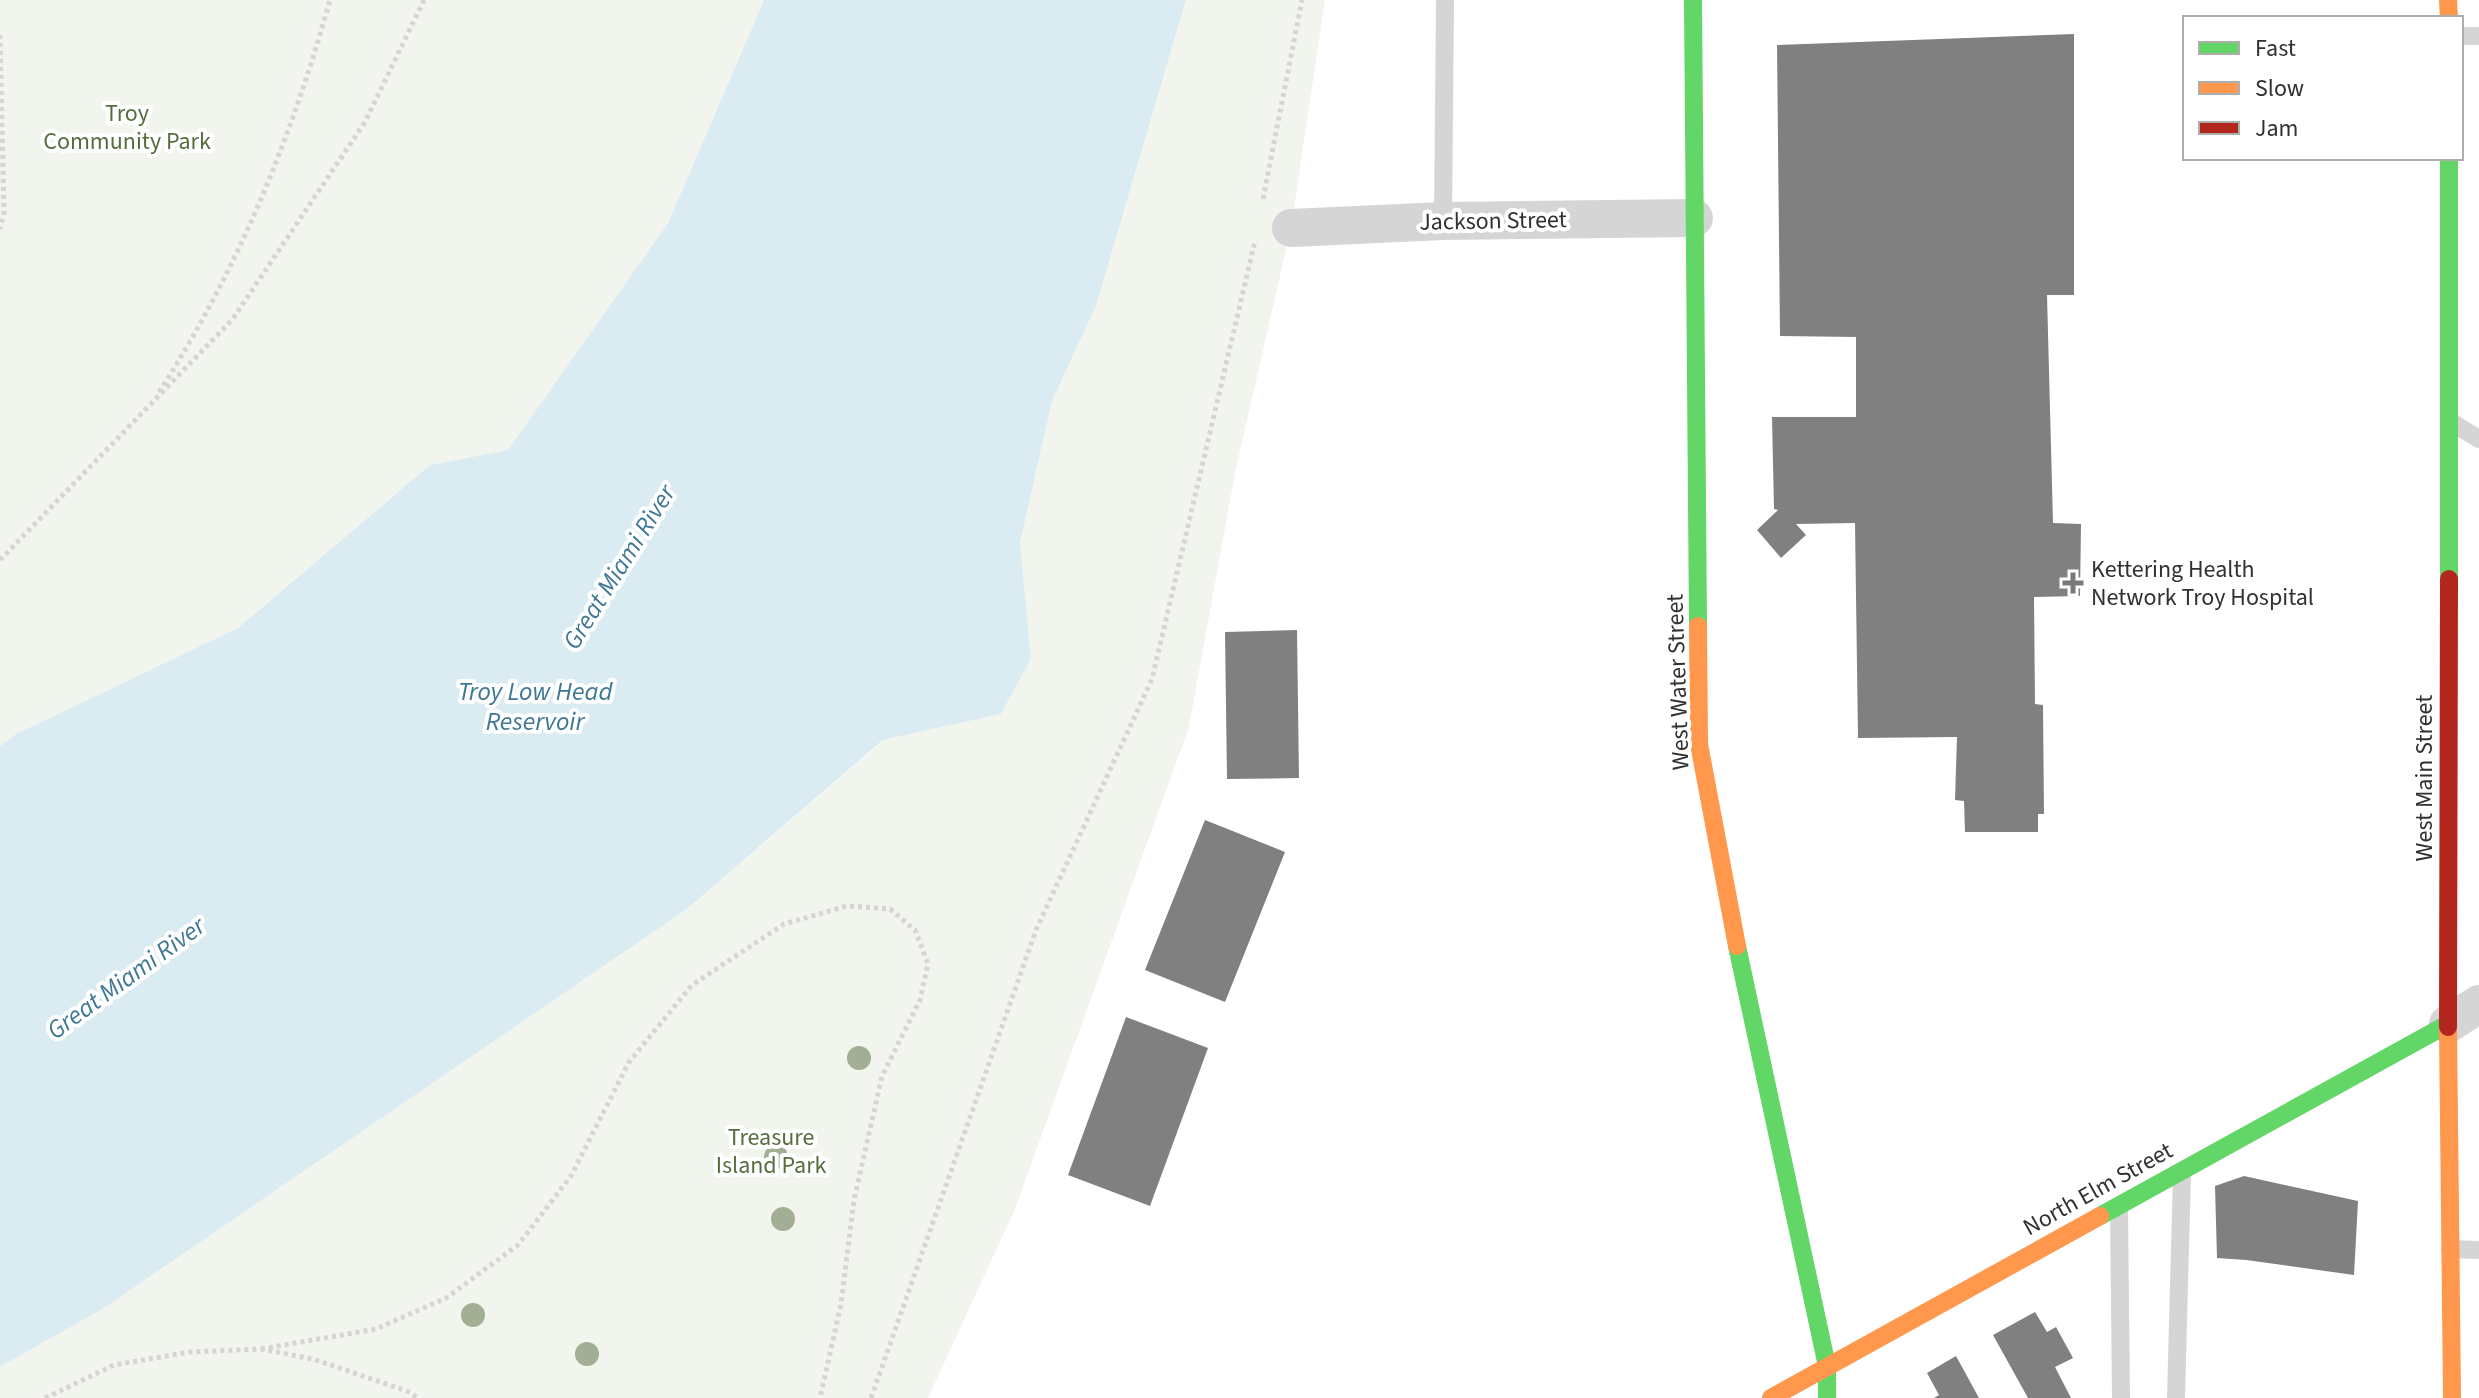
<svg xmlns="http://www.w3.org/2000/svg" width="2479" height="1398" viewBox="0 0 2479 1398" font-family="'Source Sans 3',sans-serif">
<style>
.green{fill:#f2f5ed}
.water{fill:#dbebf2}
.building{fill:#808080}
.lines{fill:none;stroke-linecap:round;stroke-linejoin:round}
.path{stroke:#d5d5d5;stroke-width:5;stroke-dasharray:4 4;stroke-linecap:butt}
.lane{stroke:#d5d5d5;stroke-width:18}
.street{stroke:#d5d5d5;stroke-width:38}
.fast{stroke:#63d668;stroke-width:18}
.slow{stroke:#ff974d;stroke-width:18}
.jam{stroke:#b3261e;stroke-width:18}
.tree{fill:#a3af94}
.poi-dot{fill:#797979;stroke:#fff;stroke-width:3}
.labels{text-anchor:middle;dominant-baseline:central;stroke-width:8;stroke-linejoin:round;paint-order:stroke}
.park-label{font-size:24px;fill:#576d3d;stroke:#fff}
.street-label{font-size:24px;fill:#313131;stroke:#fff}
.poi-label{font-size:24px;fill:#313131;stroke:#fff;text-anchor:start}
.water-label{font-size:26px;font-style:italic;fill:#3e7894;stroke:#fff}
</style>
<rect width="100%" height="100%" fill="#fff"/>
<g class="green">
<path d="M 0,0 L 764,0 L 668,223 L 508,450 L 430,465 L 238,628 L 16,734 L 0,746 Z"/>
<path d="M 1186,0 L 1325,0 L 1291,228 L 1235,473 L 1189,727 L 1015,1209 L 928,1398 L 0,1398 L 0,1367 L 104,1308 L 687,909 L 884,740 L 1001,714 L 1031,659 L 1020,543 L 1052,401 L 1096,306 Z"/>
</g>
<path class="water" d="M 764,0 L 1186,0 L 1096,306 L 1052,401 L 1020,543 L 1031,659 L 1001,714 L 883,740 L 687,909 L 104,1308 L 0,1367 L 0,746 L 16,734 L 238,628 L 430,465 L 508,450 L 668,223 Z"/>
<g class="building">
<path d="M 2074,34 L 2074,295 L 2047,295 L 2053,523 L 2081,524 L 2080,596 L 2034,597 L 2035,704 L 2043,705 L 2044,814 L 2038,814 L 2038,832 L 1965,832 L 1964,801 L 1955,800 L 1957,737 L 1858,738 L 1855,523 L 1796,524 L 1806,535 L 1781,558 L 1757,530 L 1778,510 L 1774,509 L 1772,417 L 1856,417 L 1856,337 L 1780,336 L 1777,45 Z"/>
<path d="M 1297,630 L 1299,778 L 1227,779 L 1225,632 Z"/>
<path d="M 1205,820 L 1285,852 L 1225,1002 L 1145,970 Z"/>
<path d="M 1126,1017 L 1208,1048 L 1150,1206 L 1068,1175 Z"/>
<path d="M 2244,1176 L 2358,1201 L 2354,1275 L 2246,1260 L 2217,1258 L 2215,1186 Z"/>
<path d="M 2035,1312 L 2047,1332 L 2056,1327 L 2073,1358 L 2055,1367 L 2071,1398 L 2028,1398 L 1993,1335 Z"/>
<path d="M 1956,1356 L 1979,1398 L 1934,1398 L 1939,1395 L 1927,1373 Z"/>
</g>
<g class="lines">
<g class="path">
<path d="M 0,35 L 4,214 L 0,229"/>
<path d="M 1263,199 L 1302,0"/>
<path d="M 159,392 C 238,270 291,139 330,0"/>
<path d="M 0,560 L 232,320 L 365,122 L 424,0"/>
<path d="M 261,1349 L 376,1329 L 446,1298 L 518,1245 L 571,1176 L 629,1062 L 692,985 L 784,924 L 847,906 L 890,909 L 915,930 L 928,964 L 920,1000 L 882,1076 L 854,1200 L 841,1304 L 820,1398"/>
<path d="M 45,1398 L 114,1365 L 190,1352 L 261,1349 L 313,1359 L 407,1391 L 418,1398"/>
<path d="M 871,1398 L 1036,930 L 1152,679 L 1255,241"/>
</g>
<g class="lane">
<path d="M 2461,36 L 2479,36"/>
<path d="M 1443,221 L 1445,0"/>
<path d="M 2451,422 L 2479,439"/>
<path d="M 2119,1208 L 2121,1398"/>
<path d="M 2450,1249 L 2479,1250"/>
<path d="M 2176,1398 L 2182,1173"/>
</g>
<g class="street">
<path d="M 1291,228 L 1443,221 L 1694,218"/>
<path d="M 2448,1024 L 2479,1004"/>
</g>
<g class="fast">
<path d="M 1693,0 L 1698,626"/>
<path d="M 2449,579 L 2449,158"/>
<path d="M 1737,946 L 1827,1366 L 1827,1398"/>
<path d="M 2100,1216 L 2448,1024"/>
</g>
<g class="slow">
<path d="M 2448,0 L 2449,18"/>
<path d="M 1698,626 L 1699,744 L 1737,946"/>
<path d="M 2448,1027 L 2452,1398"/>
<path d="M 1771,1398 L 2100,1216"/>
</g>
<path class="jam" d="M 2448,1027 L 2449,579"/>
</g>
<g class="tree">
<circle cx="859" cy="1058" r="12"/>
<circle cx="776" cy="1157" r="12"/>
<circle cx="783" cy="1219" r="12"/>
<circle cx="473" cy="1315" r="12"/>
<circle cx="587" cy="1354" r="12"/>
</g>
<path class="poi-dot" d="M2069 571h8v8h8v8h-8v8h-8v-8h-8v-8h8z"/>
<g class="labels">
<g class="park-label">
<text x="127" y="113">Troy<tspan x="127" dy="28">Community Park</tspan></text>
<text x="771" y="1137">Treasure<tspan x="771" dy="28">Island Park</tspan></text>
</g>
<g class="street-label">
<text transform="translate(1493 221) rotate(-1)">Jackson Street</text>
<text transform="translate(1678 682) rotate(-92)">West Water Street</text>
<text transform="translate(2424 778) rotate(-90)">West Main Street</text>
<text transform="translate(2098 1189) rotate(-29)">North Elm Street</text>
</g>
<g class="poi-label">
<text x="2091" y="569">Kettering Health<tspan x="2091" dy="28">Network Troy Hospital</tspan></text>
</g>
<g class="water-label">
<text transform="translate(619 567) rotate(-58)">Great Miami River</text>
<text x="535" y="691">Troy Low Head<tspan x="535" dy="30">Reservoir</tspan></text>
<text transform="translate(126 978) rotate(-36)">Great Miami River</text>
</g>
</g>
<rect x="2183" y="16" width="280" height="144" fill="#ffffff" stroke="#adadad" stroke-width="2"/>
<rect x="2199" y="42" width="40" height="12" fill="#63d668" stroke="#adadad" stroke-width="2"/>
<text x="2255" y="56" font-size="24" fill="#313131">Fast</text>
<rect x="2199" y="82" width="40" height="12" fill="#ff974d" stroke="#adadad" stroke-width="2"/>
<text x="2255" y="96" font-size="24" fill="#313131">Slow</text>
<rect x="2199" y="122" width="40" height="12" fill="#b3261e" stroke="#adadad" stroke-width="2"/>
<text x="2255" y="136" font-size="24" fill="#313131">Jam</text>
</svg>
